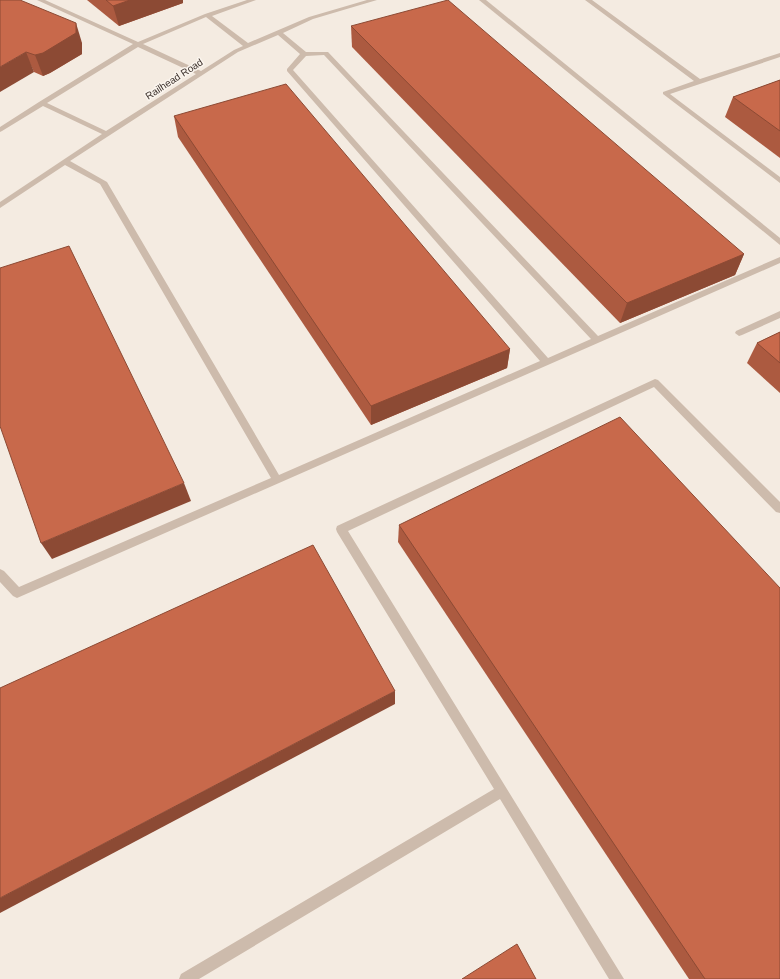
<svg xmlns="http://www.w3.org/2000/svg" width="780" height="979" viewBox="0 0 780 979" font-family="Arial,sans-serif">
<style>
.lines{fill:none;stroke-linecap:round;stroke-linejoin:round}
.minor{fill:#cdbbac;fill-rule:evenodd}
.wall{fill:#ac5a40}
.shaded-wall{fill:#8c4a34}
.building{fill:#c8694b;stroke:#8c4a34}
.labels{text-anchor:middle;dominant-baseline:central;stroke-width:3;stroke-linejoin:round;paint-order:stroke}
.far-street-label{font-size:10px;fill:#3b302b;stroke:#fbf5ee}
</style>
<rect width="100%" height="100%" fill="#f4ebe1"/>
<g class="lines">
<g class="minor">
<path d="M 37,0 L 45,0 L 138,42 L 205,14 L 247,0 L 256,0 L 212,16 L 248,43 L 309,17 L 367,0 L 377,0 L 313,19 L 283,33 L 306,52 L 328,52 L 598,336 L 780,257 L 780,263 L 17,598 L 13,596 L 0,582 L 0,569 L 4,571 L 19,587 L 271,478 L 100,184 L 65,165 L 0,208 L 0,202 L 102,134 L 43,106 L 2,131 L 0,132 L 0,127 L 39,102 L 133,44 ZM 206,17 L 243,46 L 234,50 L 201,71 L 143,44 ZM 278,35 L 300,54 L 287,69 L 287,71 L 540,361 L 279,475 L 107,182 L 70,161 L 238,52 ZM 138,47 L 196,74 L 106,131 L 47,103 ZM 324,55 L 591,339 L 548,358 L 293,70 L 306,56 Z"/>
<path d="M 479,0 L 486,0 L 780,238 L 780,245 Z"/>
<path d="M 585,0 L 592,0 L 700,79 L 780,53 L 780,57 L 670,94 L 780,177 L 780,183 L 663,94 L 663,92 L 694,81 Z"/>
<path d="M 780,311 L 780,318 L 742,335 L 739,336 L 735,333 L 736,331 Z"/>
<path d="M 655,379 L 658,380 L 780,502 L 780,513 L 776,512 L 654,387 L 348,531 L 624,979 L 609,979 L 500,799 L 199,979 L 179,979 L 181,974 L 494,789 L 337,532 L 336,529 L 337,526 Z"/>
</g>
</g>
<g class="wall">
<path d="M 0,0 L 82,43 L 82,54 L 50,73 L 43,76 L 34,72 Z"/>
<path d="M 87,0 L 183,0 L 183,3 L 119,26 Z"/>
<path d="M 351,26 L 744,254 L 735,275 L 620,323 L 352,47 Z"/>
<path d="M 780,80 L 780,158 L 725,117 L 733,97 Z"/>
<path d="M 174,116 L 510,349 L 507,368 L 371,425 L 178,137 Z"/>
<path d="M 780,332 L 780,393 L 747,363 L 757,343 Z"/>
<path d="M 399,525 L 780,979 L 689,979 L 398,542 Z"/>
</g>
<g class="shaded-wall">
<path d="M 130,0 L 183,0 L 183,3 L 119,26 L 113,6 Z"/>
<path d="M 76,23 L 82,43 L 82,54 L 50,73 L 43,76 L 35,55 Z"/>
<path d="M 26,52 L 34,72 L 0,92 L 0,67 Z"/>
<path d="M 744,254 L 735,275 L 620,323 L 627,303 Z"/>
<path d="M 510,349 L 507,368 L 371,425 L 371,406 Z"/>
<path d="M 184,483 L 191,501 L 52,559 L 41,543 Z"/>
<path d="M 395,691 L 395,704 L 0,913 L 0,898 Z"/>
</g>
<g class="building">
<path d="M 0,0 L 20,0 L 76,23 L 76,33 L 43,53 L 35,55 L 26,52 L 0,67 Z"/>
<path d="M 106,0 L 130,0 L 113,6 Z"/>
<path d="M 448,0 L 744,254 L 627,303 L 351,26 Z"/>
<path d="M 780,80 L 780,131 L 733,97 Z"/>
<path d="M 286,84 L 510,349 L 371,406 L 174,116 Z"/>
<path d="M 69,246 L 184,483 L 41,543 L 0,426 L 0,268 Z"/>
<path d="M 780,332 L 780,363 L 757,343 Z"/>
<path d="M 620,417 L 780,588 L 780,979 L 705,979 L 399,525 Z"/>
<path d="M 313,545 L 395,691 L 0,898 L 0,688 Z"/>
<path d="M 517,944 L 536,979 L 462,979 Z"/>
</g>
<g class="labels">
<g class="far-street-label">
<text transform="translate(174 79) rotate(-33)">Railhead Road</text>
</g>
</g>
</svg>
